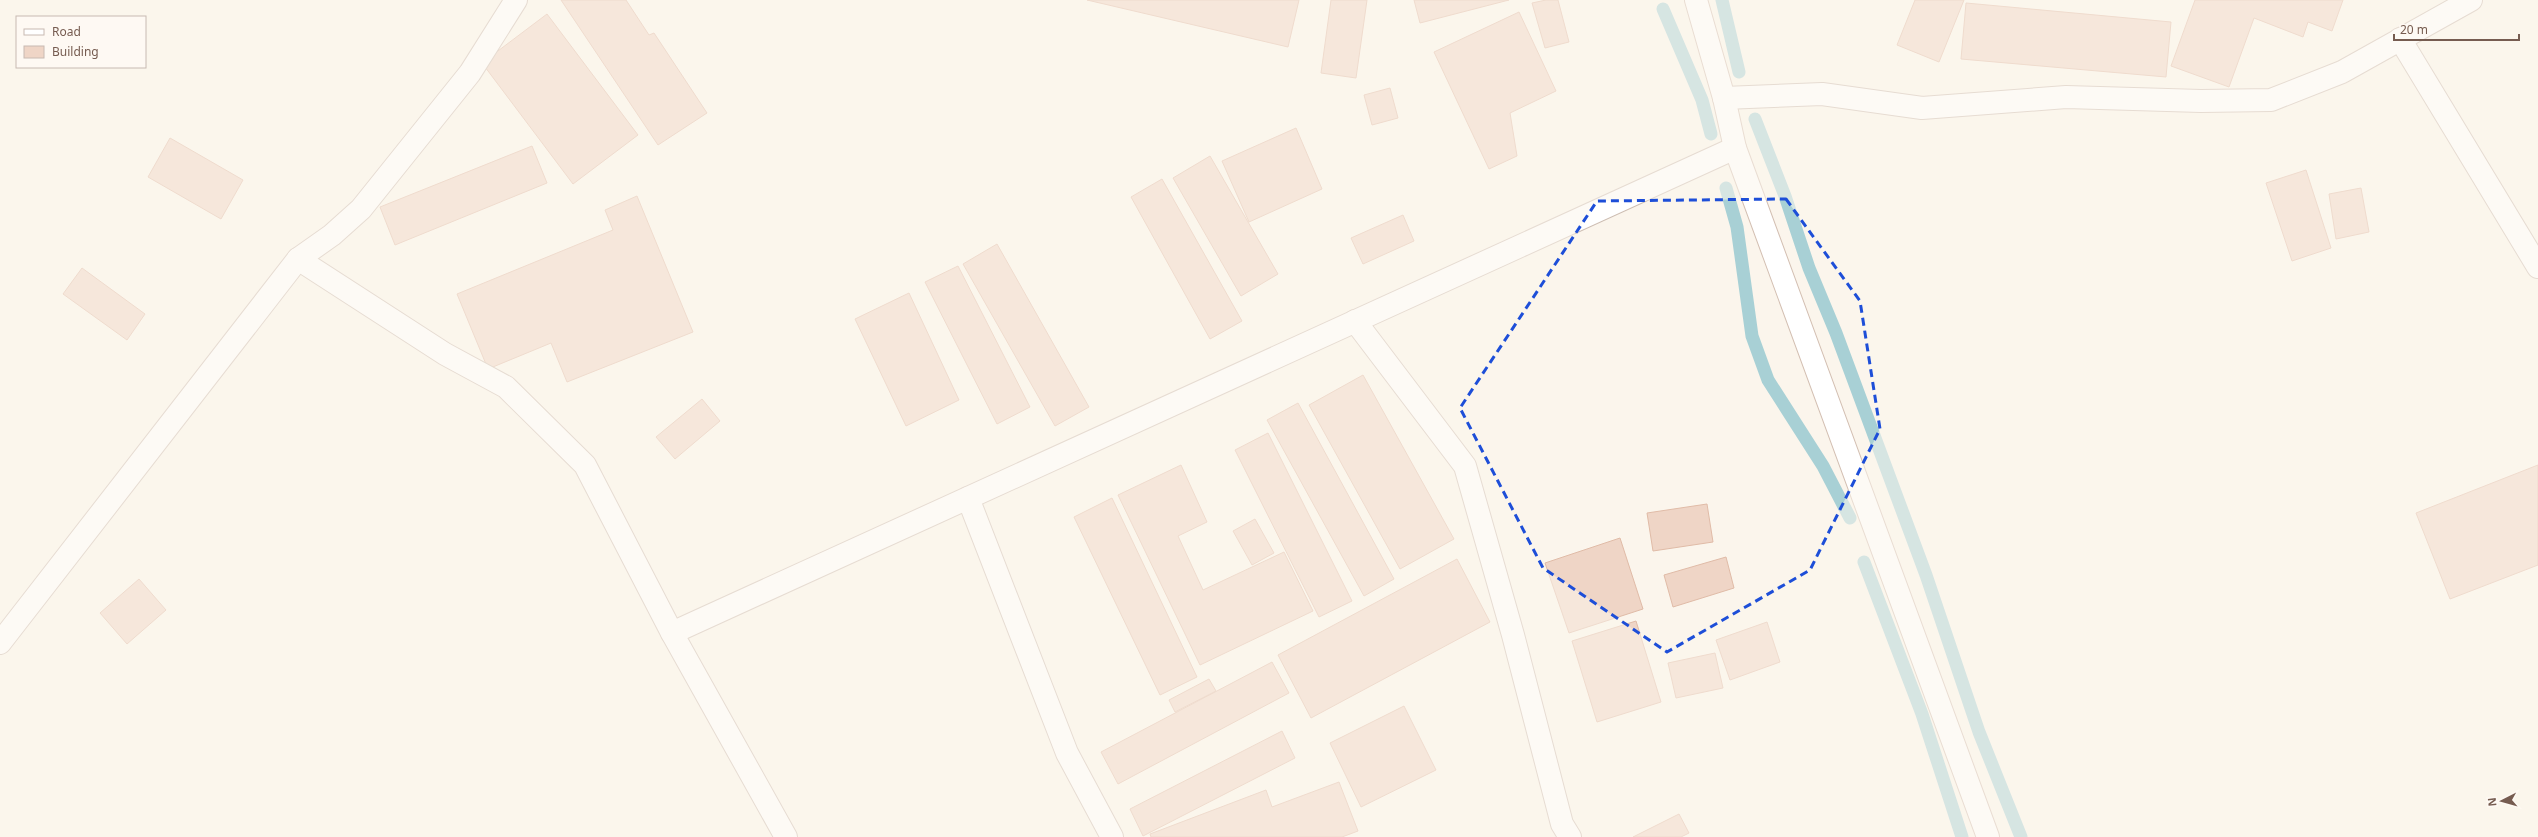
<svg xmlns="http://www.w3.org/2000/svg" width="2538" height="837" viewBox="0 0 2538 837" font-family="'Noto Sans',sans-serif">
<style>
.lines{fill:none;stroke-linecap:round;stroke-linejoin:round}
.stream{stroke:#a8d0d5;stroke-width:13}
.building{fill:#efd5c6;stroke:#e0bba7}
.street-casing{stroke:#cdbdb2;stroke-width:24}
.secondary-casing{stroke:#d3bfb2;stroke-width:24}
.street{stroke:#fff;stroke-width:22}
.secondary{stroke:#fff;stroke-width:22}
.marked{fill:none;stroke:#1d4ed8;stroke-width:3;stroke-dasharray:8 5;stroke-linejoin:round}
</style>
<rect width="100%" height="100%" fill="#fbf5ec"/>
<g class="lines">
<g class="stream">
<path d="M 1722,0 L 1739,72"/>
<path d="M 1663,9 L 1702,100 L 1711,134"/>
<path d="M 1755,119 L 1785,196 L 1809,268 L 1836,333 L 1926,575 L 1979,732 L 2021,837"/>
<path d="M 1726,188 L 1737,227 L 1752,336 L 1768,380 L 1823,466 L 1850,518"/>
<path d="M 1864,562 L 1922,714 L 1962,837"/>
</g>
</g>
<g class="building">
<path d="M 561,0 L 626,0 L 649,35 L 654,33 L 707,113 L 658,145 Z"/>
<path d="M 1087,0 L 1299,0 L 1288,47 Z"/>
<path d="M 1331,0 L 1367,0 L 1356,78 L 1321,73 Z"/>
<path d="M 1414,0 L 1509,0 L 1420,23 Z"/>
<path d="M 1546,0 L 1558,0 L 1569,42 L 1545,48 L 1532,3 Z"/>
<path d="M 1915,0 L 1964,0 L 1939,62 L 1897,45 Z"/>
<path d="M 2195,0 L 2343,0 L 2332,31 L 2308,22 L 2303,37 L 2254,18 L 2229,87 L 2171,66 Z"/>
<path d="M 1966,3 L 2171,22 L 2166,77 L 1961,59 Z"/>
<path d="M 1519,12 L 1556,91 L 1510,113 L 1517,156 L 1489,169 L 1434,52 Z"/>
<path d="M 547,14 L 638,135 L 573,184 L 482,63 Z"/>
<path d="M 1390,88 L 1398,118 L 1372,125 L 1364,95 Z"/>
<path d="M 1296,128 L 1322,189 L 1249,222 L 1222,161 Z"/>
<path d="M 170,138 L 243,180 L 221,219 L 148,177 Z"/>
<path d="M 532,146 L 547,183 L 395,245 L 380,207 Z"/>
<path d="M 1210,156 L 1278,274 L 1241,296 L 1173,178 Z"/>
<path d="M 2306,170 L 2331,248 L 2292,261 L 2266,183 Z"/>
<path d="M 1162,179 L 1242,321 L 1210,339 L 1131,197 Z"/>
<path d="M 2361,188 L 2369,232 L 2336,239 L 2329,194 Z"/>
<path d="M 637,196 L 693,332 L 567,382 L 551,343 L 488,369 L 457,294 L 613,230 L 605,210 Z"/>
<path d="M 1403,215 L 1414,241 L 1363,264 L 1351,238 Z"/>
<path d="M 997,244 L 1089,407 L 1055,426 L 963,264 Z"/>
<path d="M 958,266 L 1030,407 L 997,424 L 925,282 Z"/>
<path d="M 82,268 L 145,314 L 127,340 L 63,294 Z"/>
<path d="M 909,293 L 959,400 L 906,426 L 855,319 Z"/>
<path d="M 1363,375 L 1454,539 L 1400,569 L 1309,405 Z"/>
<path d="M 702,399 L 720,421 L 675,459 L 656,437 Z"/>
<path d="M 1298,403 L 1394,579 L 1364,596 L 1267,420 Z"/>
<path d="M 1268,433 L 1352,601 L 1319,617 L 1235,450 Z"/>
<path d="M 1181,465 L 1207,522 L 1178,536 L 1203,590 L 1284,552 L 1313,611 L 1200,665 L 1118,495 Z"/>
<path d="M 2538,465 L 2538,565 L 2450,599 L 2416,513 Z"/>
<path d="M 1112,498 L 1197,677 L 1160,695 L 1074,517 Z"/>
<path d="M 1707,504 L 1713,542 L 1653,551 L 1647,513 Z"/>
<path d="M 1255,519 L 1274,553 L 1252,565 L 1233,531 Z"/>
<path d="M 1620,538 L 1643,609 L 1569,633 L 1545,563 Z"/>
<path d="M 1726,557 L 1734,588 L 1673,607 L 1664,575 Z"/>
<path d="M 1457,559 L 1490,622 L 1311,718 L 1278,655 Z"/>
<path d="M 139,579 L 166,610 L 127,644 L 100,613 Z"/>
<path d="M 1636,621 L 1661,702 L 1597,722 L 1572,641 Z"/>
<path d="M 1767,622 L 1780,662 L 1730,680 L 1716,640 Z"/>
<path d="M 1715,653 L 1723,688 L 1676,698 L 1668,663 Z"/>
<path d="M 1272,662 L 1289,693 L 1118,784 L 1101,752 Z"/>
<path d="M 1209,679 L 1216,691 L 1175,712 L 1169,700 Z"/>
<path d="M 1404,706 L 1436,770 L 1361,807 L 1330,743 Z"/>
<path d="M 1282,731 L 1295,758 L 1143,836 L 1130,809 Z"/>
<path d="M 1339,782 L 1358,831 L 1342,837 L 1151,837 L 1150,834 L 1266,790 L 1272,807 Z"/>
<path d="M 1679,814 L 1689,833 L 1681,837 L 1633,837 Z"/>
</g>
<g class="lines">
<g class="street-casing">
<g id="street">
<path d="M 516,0 L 470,73 L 361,209 L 332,235 L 298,259 L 445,354 L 506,387 L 585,465 L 672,633 L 786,837"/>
<path d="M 2400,39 L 2538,267"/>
<path d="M 1724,98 L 1822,94 L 1922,108 L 2066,97 L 2201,101 L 2271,100 L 2342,72 L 2471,0"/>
<path d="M 1355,321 L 1465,466 L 1513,635 L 1562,824 L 1570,837"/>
<path d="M 968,498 L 1067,753 L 1112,837"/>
<path d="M 672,633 L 1735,148"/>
<path d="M 0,643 L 298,259"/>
</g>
</g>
<g class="secondary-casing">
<path id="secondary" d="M 1696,0 L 1724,98 L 1735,148 L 1988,837"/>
</g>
<use href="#street" class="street"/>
<use href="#secondary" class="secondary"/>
</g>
<path d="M0 0H2538V837H0ZM 1786,199 L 1860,301 L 1880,429 L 1810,570 L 1667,652 L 1543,568 L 1460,408 L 1597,201 Z" fill="#fbf5ec" fill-opacity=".55" fill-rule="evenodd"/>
<path class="marked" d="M 1786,199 L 1860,301 L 1880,429 L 1810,570 L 1667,652 L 1543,568 L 1460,408 L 1597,201 Z"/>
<rect x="16" y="16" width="130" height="52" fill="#fef9f3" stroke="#c8bab2"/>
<rect x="24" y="29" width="20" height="6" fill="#ffffff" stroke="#c8bab2"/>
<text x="52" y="36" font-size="12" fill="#765c50">Road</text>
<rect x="24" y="46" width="20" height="12" fill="#efd5c6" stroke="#c8bab2"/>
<text x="52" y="56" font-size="12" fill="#765c50">Building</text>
<g transform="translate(2502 801) rotate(264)" stroke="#fef9f3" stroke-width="3" paint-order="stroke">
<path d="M0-3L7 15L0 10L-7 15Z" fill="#765c50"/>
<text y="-6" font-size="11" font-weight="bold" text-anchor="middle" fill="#765c50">N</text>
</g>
<path d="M2394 34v6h125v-6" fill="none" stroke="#765c50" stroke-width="2"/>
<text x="2400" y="34" font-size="12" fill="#765c50" stroke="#fef9f3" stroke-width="3" paint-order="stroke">20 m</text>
</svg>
